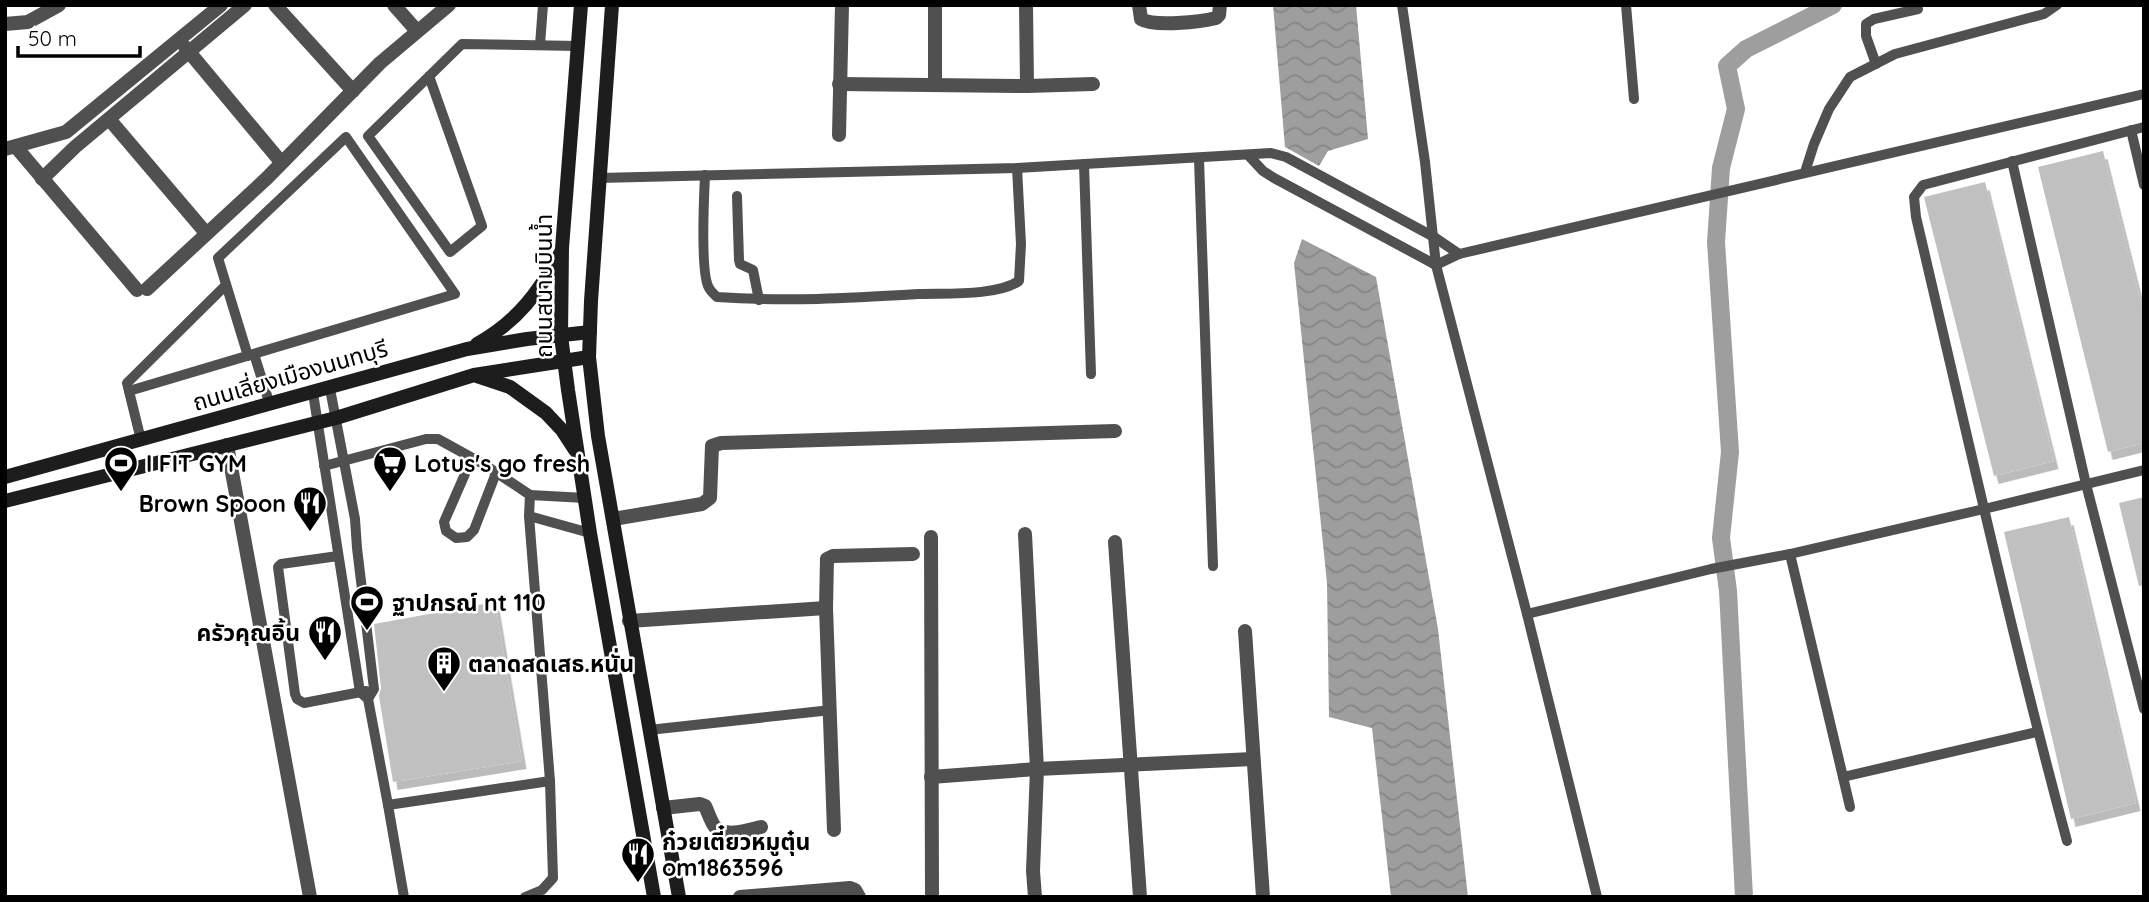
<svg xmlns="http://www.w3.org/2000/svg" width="2149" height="902" viewBox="0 0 2149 902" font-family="Quicksand,'Noto Sans Thai',sans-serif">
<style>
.water{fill:url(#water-waves)}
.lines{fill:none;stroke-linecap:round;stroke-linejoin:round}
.canal{stroke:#9e9e9e;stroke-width:18}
.building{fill:#c0c0c0;filter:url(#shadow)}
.lane{stroke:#505050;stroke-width:10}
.street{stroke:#505050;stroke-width:14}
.secondary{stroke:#1d1d1d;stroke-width:14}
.labels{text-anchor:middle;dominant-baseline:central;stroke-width:5;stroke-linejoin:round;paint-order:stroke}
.street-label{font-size:23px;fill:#000;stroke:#fff}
.poi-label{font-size:23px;font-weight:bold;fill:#000;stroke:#fff;text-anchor:start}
</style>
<defs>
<pattern id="water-waves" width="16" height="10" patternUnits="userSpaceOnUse" patternTransform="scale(1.75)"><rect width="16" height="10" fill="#9e9e9e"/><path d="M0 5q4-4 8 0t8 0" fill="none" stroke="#868686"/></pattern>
<filter id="shadow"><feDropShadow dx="4.5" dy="8" stdDeviation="0" flood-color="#0004"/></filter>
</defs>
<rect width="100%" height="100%" fill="#fff"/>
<g class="water">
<path d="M 1273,5 L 1356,5 L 1368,139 L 1328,151 L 1319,166 L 1285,147 Z"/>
<path d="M 1302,239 L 1376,277 L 1438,629 L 1468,897 L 1391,897 L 1372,728 L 1329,717 L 1327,583 L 1294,263 Z"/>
</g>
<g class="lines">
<path class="canal" d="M 1744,897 L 1728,591 L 1721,538 L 1730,452 L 1716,242 L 1721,168 L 1736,109 L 1727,66 L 1746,49 L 1833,5"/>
</g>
<g class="building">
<path d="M 2103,151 L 2144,315 L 2144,443 L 2108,452 L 2038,167 Z"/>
<path d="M 1985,182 L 2054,461 L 1994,476 L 1924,197 Z"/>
<path d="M 2144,497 L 2144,585 L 2139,586 L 2119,503 Z"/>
<path d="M 2069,517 L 2136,803 L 2071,819 L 2004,532 Z"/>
<path d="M 495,602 L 522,761 L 393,782 L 379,696 L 381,688 L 374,624 Z"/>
</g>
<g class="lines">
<g class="lane">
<path d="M 1402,5 L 1425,162 L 1436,265 L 1527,614 L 1597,897"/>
<path d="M 1626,5 L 1634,99"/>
<path d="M 540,45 L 543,5"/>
<path d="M 1876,64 L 1866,36 L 1866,24 L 1874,19 L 1918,9"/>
<path d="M 429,76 L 482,226 L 450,252 L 368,136 L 462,44 L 578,46"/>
<path d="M 2131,130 L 2144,185"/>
<path d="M 1249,156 L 1263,171 L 1274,178 L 1436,265"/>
<path d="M 1199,159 L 1213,566"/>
<path d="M 2012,161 L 2086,484 L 2144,709"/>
<path d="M 1084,164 L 1091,374"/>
<path d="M 1805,172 L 1814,144 L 1829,109 L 1850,77 L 1895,54 L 2044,14 L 2057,5"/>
<path d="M 705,175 C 704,197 700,273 709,288 C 711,292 714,294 717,297 C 785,302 852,298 920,294 C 948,293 996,296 1019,281 L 1021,244 L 1017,168"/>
<path d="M 599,178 L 1017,168 L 1271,153 L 1286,157 L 1434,237 L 1459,254"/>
<path d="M 737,196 L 739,260 L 740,264 L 753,270 L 759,300"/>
<path d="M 1436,265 L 1459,254 L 2144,94"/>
<path d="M 254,354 L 270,405"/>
<path d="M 330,389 L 355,519 L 357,548 L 374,689 L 368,699"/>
<path d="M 129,391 L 455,294 L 346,137 L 218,258 L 248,356"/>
<path d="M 313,393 L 360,692 L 368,699 L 388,805 L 550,781 L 529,516 L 530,495 L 485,465 L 438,439 L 426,439 L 324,466"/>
<path d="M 141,440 L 127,383 L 226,285"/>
<path d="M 472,458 L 444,522 L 446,531 L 456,538 L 467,537 L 474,530 L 496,473"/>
<path d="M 530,495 L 585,498"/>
<path d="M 529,516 L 590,533"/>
<path d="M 1790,554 L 1843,777 L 2037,732"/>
<path d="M 338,556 L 281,564 L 278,567 L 295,694 L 297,699 L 304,703 L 366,691"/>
<path d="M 1527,614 L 1711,569 L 1790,554 L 1984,509 L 2144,470"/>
<path d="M 649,730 L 831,710"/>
<path d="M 1843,777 L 1850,807"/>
<path d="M 388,805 L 404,897"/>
<path d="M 2067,841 C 2011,634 1965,425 1916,217 L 1914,197 L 1923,185 L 2144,127"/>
<path d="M 525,897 L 542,890 L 553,878 L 550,781"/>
</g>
<g class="street">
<path d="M 275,5 L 353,91"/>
<path d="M 394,5 L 417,31"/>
<path d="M 1026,5 L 1027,86"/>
<path d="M 1139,5 L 1141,19 C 1154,27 1201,22 1216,18 L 1219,15 L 1220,5"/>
<path d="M 5,24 L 28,22 L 59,5"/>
<path d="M 185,47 L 281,162"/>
<path d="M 839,84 L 1027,86 L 1093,84"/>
<path d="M 935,84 L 935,5"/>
<path d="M 109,119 L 206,233"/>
<path d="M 839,135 L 842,5"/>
<path d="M 16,147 L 137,290"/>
<path d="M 5,149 L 66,132 L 221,5"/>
<path d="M 42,179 L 75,147 L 245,5"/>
<path d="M 147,289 L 267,178 L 380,63 L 449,5"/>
<path d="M 227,445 L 310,897"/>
<path d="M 613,519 L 702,504 L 710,498 L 712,446 L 721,443 L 1115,431"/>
<path d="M 1025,534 L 1037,769 L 1033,871 L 1035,897"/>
<path d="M 931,537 L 932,897"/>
<path d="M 1115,542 L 1140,897"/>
<path d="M 629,621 L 826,608"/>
<path d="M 1245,631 L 1263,897"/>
<path d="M 931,777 L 1037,769 L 1253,759"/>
<path d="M 663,808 L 700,804 L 705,806 C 708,812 711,822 715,827 C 726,838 748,830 761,827"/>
<path d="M 834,830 L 826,608 L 827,559 L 833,556 L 913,554"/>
<path d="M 740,897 L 850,888 L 855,890 L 859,897"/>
</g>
<g class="secondary">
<path d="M 581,5 L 562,248 L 561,336 L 568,390 L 590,533 L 654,897"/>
<path d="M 612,5 L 591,301 L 589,357 L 598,436 L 679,897"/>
<path d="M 477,344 C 518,321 539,292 561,252"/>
<path d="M 477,376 L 510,387 L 546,413 L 562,430 L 575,450"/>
<path d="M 5,477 L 467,349 L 527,339 L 590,332"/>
<path d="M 5,501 L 336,418 L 474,375 L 589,357"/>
</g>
</g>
<defs>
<g id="stadium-pin" transform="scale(1.75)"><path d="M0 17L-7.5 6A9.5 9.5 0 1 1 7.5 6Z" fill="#000" stroke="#fff"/><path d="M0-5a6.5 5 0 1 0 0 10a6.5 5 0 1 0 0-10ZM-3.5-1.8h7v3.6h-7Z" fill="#fff"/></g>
<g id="supermarket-pin" transform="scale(1.75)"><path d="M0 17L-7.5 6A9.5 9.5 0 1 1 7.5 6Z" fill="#000" stroke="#fff"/><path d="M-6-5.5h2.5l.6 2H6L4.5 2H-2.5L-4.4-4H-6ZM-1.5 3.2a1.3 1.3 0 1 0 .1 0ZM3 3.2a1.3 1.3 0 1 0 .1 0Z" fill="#fff"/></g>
<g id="restaurant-pin" transform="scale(1.75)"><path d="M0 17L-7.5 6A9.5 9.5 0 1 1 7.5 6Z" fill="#000" stroke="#fff"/><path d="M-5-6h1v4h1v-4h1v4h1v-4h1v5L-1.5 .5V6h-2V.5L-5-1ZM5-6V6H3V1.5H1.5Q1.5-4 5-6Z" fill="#fff"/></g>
<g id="building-pin" transform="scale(1.75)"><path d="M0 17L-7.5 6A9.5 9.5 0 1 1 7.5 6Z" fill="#000" stroke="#fff"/><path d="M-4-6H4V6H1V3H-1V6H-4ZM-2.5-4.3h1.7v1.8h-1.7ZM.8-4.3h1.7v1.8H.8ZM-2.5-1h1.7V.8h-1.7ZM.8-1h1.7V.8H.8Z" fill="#fff"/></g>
</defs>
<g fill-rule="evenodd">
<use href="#stadium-pin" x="121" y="463"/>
<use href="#supermarket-pin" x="390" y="463"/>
<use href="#restaurant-pin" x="310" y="503"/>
<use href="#stadium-pin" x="367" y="602"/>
<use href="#restaurant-pin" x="325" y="632"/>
<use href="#building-pin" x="444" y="663"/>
<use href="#restaurant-pin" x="638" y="854"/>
</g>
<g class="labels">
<g class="street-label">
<text transform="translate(543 286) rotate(-90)">ถนนสนามบินน้ำ</text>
<text transform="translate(290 375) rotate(-16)">ถนนเลี่ยงเมืองนนทบุรี</text>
</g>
<g class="poi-label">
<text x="146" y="463">I FIT GYM</text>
<text x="414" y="463">Lotus's go fresh</text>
<text x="286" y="503" text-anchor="end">Brown Spoon</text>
<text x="392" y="602">ฐาปกรณ์ nt 110</text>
<text x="300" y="632" text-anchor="end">ครัวคุณอิ้น</text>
<text x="468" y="663">ตลาดสดเสธ.หนั่น</text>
<text x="662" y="841">ก๋วยเตี๋ยวหมูตุ๋น<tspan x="662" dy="26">om1863596</tspan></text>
</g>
</g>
<rect width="2149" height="902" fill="none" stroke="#000000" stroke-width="14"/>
<path d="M18 46v10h122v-10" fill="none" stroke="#000000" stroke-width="3.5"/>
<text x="28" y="46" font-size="21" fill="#000000" stroke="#ffffff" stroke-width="5" paint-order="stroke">50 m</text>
</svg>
